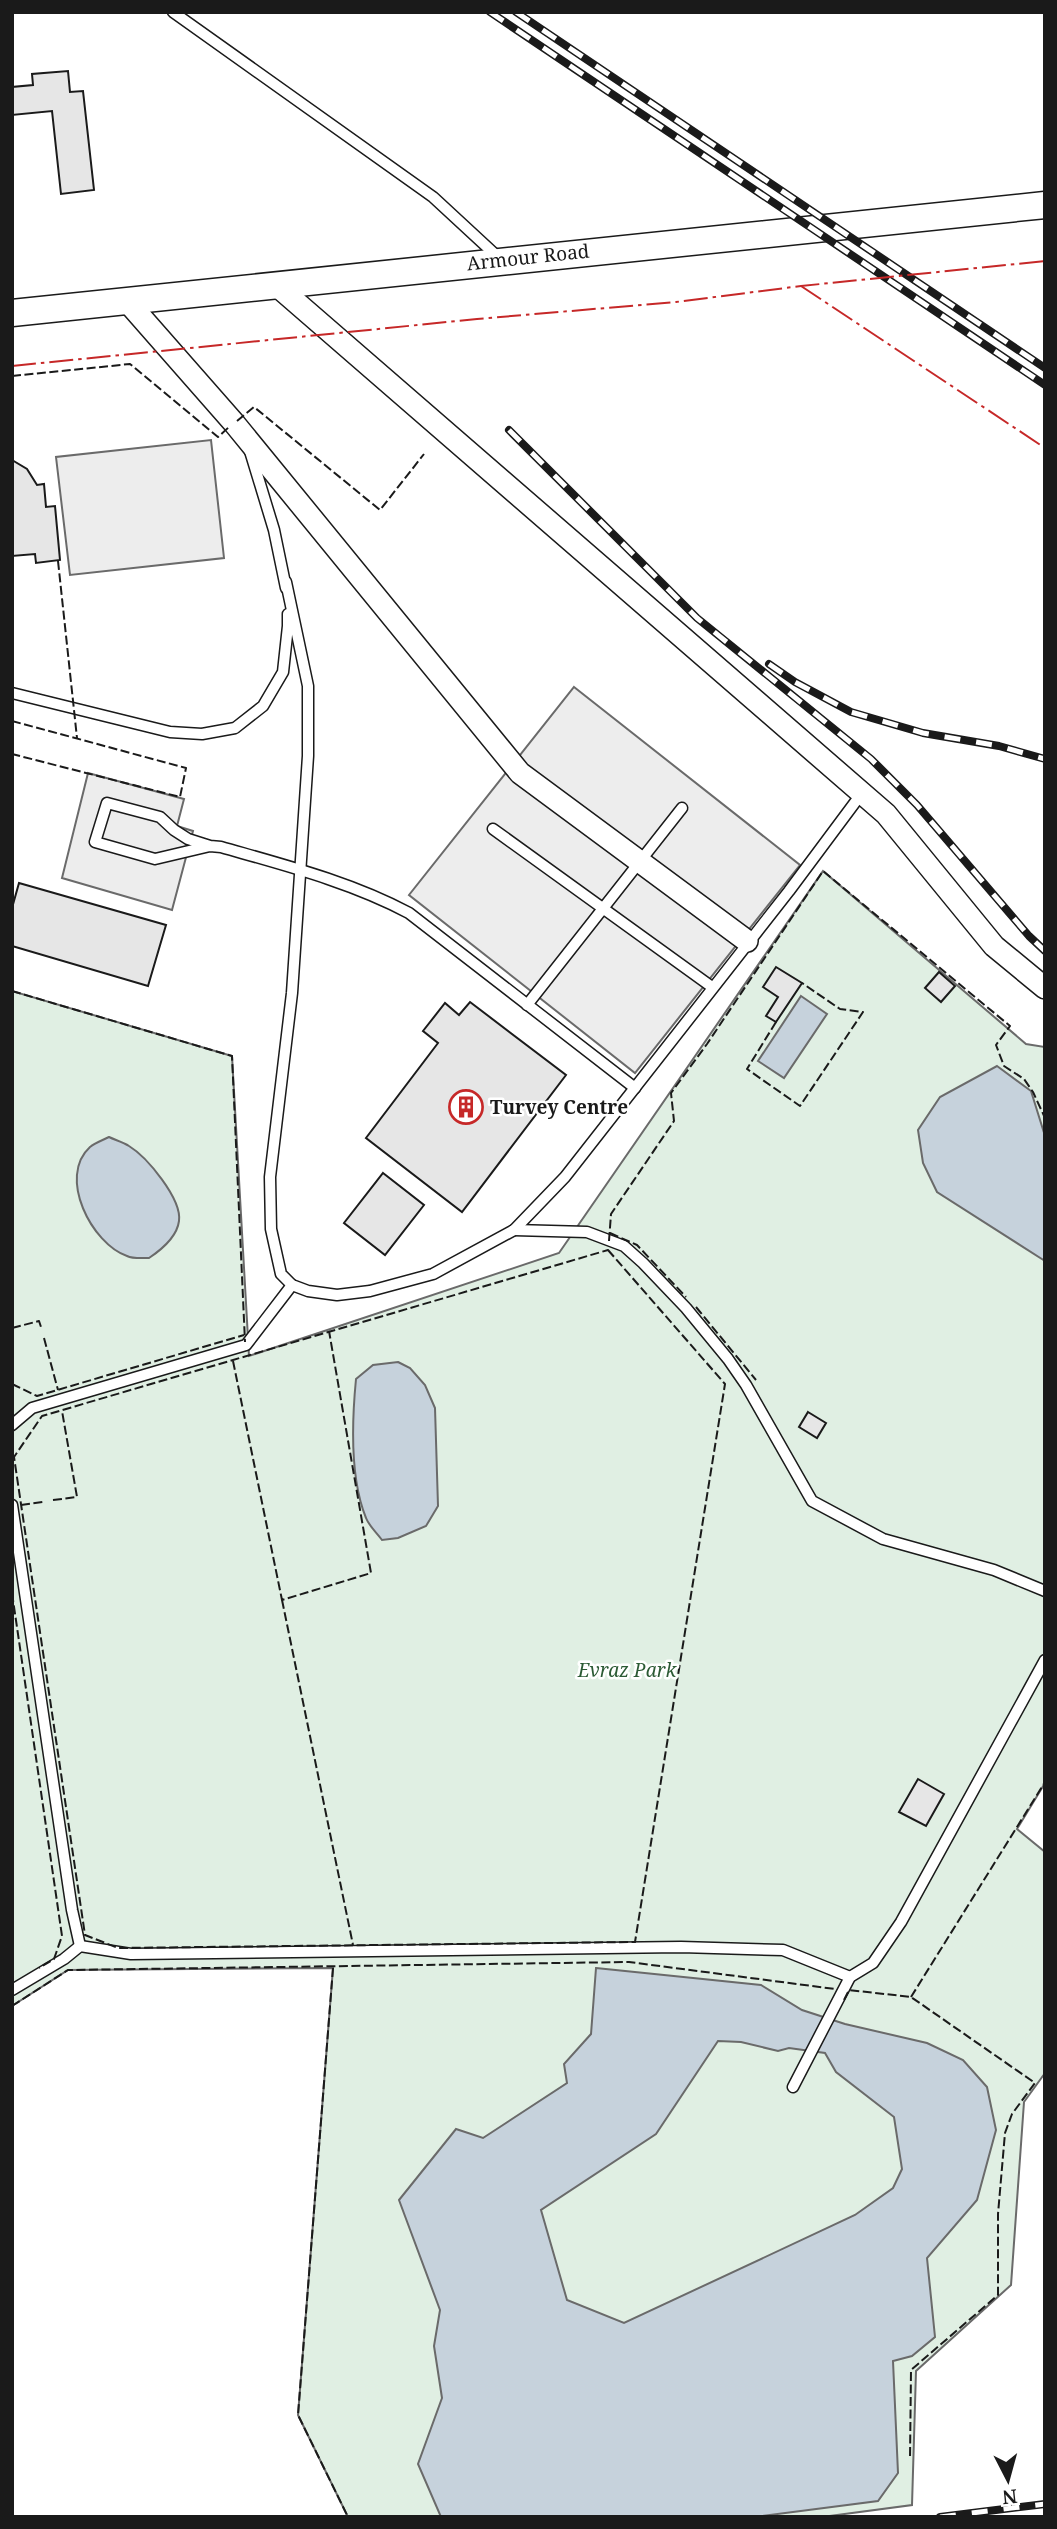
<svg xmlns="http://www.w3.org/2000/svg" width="1057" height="2529" viewBox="0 0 1057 2529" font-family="'Noto Serif',serif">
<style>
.green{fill:#e0efe3;stroke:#6a6a6a;stroke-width:2}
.parking{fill:#ededed;stroke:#6a6a6a;stroke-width:2}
.water{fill:#c6d2dc;stroke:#6a6a6a;stroke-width:2;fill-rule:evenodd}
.building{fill:#e6e6e6;stroke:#1a1a1a;stroke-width:2}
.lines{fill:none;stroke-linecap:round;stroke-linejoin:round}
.service-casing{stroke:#1a1a1a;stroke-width:13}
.minor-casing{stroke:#1a1a1a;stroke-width:24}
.tertiary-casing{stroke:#1a1a1a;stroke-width:29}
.service{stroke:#fff;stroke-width:10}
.minor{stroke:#fff;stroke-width:21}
.tertiary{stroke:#fff;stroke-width:26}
.rail-casing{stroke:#1a1a1a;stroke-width:8}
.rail{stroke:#fff;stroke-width:5;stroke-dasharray:16;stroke-linecap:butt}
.fence{stroke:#1a1a1a;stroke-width:2;stroke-dasharray:9 3.5;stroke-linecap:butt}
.power{stroke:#c62828;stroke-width:2;stroke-dasharray:24 5 3.5 5;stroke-linecap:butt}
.labels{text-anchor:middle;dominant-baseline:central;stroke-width:5;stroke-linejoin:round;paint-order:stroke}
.street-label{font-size:19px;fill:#1a1a1a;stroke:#fff}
.poi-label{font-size:19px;font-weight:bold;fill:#1a1a1a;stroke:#fff;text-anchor:start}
.park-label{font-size:19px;font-style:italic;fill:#2b5a34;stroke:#fff}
</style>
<rect width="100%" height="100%" fill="#fff"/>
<path class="green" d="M 823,871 L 1026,1044 L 1045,1047 L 1045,1783 L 1017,1829 L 1045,1852 L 1045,2073 L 1024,2102 L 1011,2285 L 916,2371 L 912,2505 L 822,2517 L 348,2517 L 298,2415 L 333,1968 L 68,1970 L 12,2006 L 12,991 L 232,1056 L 249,1356 L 559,1253 Z"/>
<g class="parking">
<path d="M 211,440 L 224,558 L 70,575 L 56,457 Z"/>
<path d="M 574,687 L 800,865 L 635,1073 L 409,895 Z"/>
<path d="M 88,773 L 184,799 L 177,826 L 193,831 L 172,910 L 62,878 Z"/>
</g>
<g class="water">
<path d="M 801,996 L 827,1014 L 784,1078 L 758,1061 Z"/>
<path d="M 997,1066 L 1031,1091 L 1045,1136 L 1045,1261 L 937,1192 L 923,1163 L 918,1130 L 940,1097 Z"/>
<path d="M 109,1137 C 115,1140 123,1142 129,1146 C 147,1157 182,1199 179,1221 C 177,1237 161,1250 149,1258 C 142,1258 133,1259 127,1256 C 92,1244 57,1177 90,1147 C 95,1143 103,1140 109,1137 Z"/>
<path d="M 398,1362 L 410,1368 L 425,1385 L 435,1408 L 438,1506 L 426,1526 L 398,1538 L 382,1540 C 377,1533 369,1526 366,1518 C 350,1479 352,1420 356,1379 L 373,1365 Z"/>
<path d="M 596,1968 L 761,1985 L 802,2010 L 845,2024 L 927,2043 L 963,2060 L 987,2087 L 996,2130 L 977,2200 L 927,2258 L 935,2337 L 912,2356 L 893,2361 L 898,2473 L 878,2501 L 754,2517 L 441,2517 L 418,2464 L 442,2398 L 434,2346 L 440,2310 L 399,2200 L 456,2129 L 483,2138 L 567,2083 L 564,2064 L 591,2034 ZM 718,2041 L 741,2042 L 778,2051 L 789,2048 L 825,2053 L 836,2072 L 894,2117 L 902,2169 L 893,2188 L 855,2215 L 624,2323 L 567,2300 L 541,2210 L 656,2134 Z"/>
</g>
<g class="building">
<path d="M 68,71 L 70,92 L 83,91 L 94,190 L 61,194 L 52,111 L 12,115 L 12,87 L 33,85 L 32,74 Z"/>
<path d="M 12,460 L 27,469 L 37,485 L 44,484 L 46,507 L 55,506 L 60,560 L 36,563 L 35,554 L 12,556 Z"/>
<path d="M 19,883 L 166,925 L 148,986 L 12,946 L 12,908 Z"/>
<path d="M 776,967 L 802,983 L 776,1022 L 766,1016 L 778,997 L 763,987 Z"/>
<path d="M 939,972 L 955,986 L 941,1002 L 925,988 Z"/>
<path d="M 470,1002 L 566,1075 L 462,1212 L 366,1138 L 438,1043 L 423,1031 L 445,1003 L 459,1015 Z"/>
<path d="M 383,1173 L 424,1205 L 385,1255 L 344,1223 Z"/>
<path d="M 808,1412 L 826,1423 L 817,1438 L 799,1427 Z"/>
<path d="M 918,1779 L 944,1794 L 926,1826 L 899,1812 Z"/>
</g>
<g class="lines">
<g class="service-casing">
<g id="service">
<path d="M 173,12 L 433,197 L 500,259"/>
<path d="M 250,451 L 274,530 L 286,588"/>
<path d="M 286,582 L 308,686 L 308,756 L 292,993 L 270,1177 L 271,1229 L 281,1274 L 292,1285 L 308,1291 L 337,1295 L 370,1291 L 433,1274 L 514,1230 L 565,1177 L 789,891 L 862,793"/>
<path d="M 12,693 L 170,732 L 202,734 L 235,728 L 263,706 L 283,672 L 288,626 L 288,614"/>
<path d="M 493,829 L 712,987"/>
<path d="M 210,846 L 188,839 L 174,830 L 160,817 L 107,803 L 95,842 L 155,859 L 210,846 L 221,847 C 284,865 351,882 409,913 L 635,1088"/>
<path d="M 527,1005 L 682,808"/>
<path d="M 514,1230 L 587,1232 L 624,1246 L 643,1263 L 686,1308 L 728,1359 L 746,1385 L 812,1501 L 883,1539 L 994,1570 L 1045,1591"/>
<path d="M 12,1425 L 32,1408 L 246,1345 L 292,1285"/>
<path d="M 12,1505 L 72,1910 L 80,1946"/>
<path d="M 12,1990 L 64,1959 L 80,1946 L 131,1954 L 681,1947 L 783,1950 L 850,1977"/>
<path d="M 793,2087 L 850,1977 L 873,1963 L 901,1922 L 1045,1660"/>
</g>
</g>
<g class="minor-casing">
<g id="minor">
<path d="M 275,284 L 886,814 L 994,946 L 1045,988"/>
<path d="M 126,300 L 234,423 L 520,773 L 747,941"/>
</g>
</g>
<g class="tertiary-casing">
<path id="tertiary" d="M 12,313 L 1045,205"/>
</g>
<use href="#service" class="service"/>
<use href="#minor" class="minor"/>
<use href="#tertiary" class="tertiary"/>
<g class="rail-casing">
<g id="rail">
<path d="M 490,12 L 1045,385"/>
<path d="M 516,12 L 1045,368"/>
<path d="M 509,430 L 697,618 L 871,759 L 917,805 L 1029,936 L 1045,951"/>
<path d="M 769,664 L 795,682 L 851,712 L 923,733 L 999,746 L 1045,759"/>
<path d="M 940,2517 L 1045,2504"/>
</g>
</g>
<use href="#rail" class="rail"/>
<g class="fence">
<path d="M 12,376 L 130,364 L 218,437 L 229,427"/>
<path d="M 237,421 L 254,407 L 380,510 L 424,454"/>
<path d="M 58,561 L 77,738"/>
<path d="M 12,721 L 186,768 L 180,797 L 12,754"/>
<path d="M 12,991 L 232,1056 L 245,1342"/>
<path d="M 776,1022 L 747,1069 L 800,1106 L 863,1012 L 840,1009 L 802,983"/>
<path d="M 610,1233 L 637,1245 L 686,1297"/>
<path d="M 609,1241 L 611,1214 L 674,1121 L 671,1093 L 707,1044 L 823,871 L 1010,1026 L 996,1045 L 1004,1066 L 1024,1079 L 1033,1092 L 1045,1118"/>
<path d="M 608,1250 L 725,1384 L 635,1942 L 118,1948 L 85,1935 L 14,1457 L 42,1416 Z"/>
<path d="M 696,1307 L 756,1380"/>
<path d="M 12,1328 L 39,1321 L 42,1330"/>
<path d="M 44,1338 L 58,1390"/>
<path d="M 233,1361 L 282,1600 L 371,1573 L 329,1331"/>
<path d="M 12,1384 L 37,1396 L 244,1335"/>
<path d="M 53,1500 L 77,1497 L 62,1411"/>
<path d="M 21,1505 L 43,1502"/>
<path d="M 12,1593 L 62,1936 L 54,1959 L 39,1968"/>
<path d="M 282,1600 L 353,1945"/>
<path d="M 333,1968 L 298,2415 L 348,2517"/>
<path d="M 911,1997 L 1045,1782"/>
<path d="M 844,2000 L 849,1990 L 911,1997 L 1035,2083 L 1012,2114 L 1005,2133 L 998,2214 L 998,2295 L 911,2370 L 910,2458"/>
<path d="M 12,2006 L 68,1970 L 629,1962 L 835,1989"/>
</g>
<g class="power">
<path d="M 801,286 L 1045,448"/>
<path d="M 12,366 L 477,319 L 676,302 L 801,286 L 1045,261"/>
</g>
</g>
<defs>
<g id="building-ring" transform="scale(1.75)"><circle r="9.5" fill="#fff" stroke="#c62828" stroke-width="1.5"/><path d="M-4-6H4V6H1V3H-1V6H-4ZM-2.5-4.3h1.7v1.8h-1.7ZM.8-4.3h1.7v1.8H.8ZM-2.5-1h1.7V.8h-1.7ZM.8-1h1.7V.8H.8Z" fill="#c62828"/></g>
</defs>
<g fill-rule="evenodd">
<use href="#building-ring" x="466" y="1107"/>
</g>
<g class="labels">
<g class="street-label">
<text transform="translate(528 257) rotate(-6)">Armour Road</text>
</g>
<g class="poi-label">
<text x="490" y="1107">Turvey Centre</text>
</g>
<g class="park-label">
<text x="627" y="1670">Evraz Park</text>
</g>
</g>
<rect width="1057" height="2529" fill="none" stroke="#1a1a1a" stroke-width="28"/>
<g transform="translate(1008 2480) rotate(174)" stroke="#ffffff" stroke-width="5" paint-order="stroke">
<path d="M0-5L12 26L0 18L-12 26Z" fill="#1a1a1a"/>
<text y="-10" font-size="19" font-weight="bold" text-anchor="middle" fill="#1a1a1a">N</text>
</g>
</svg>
